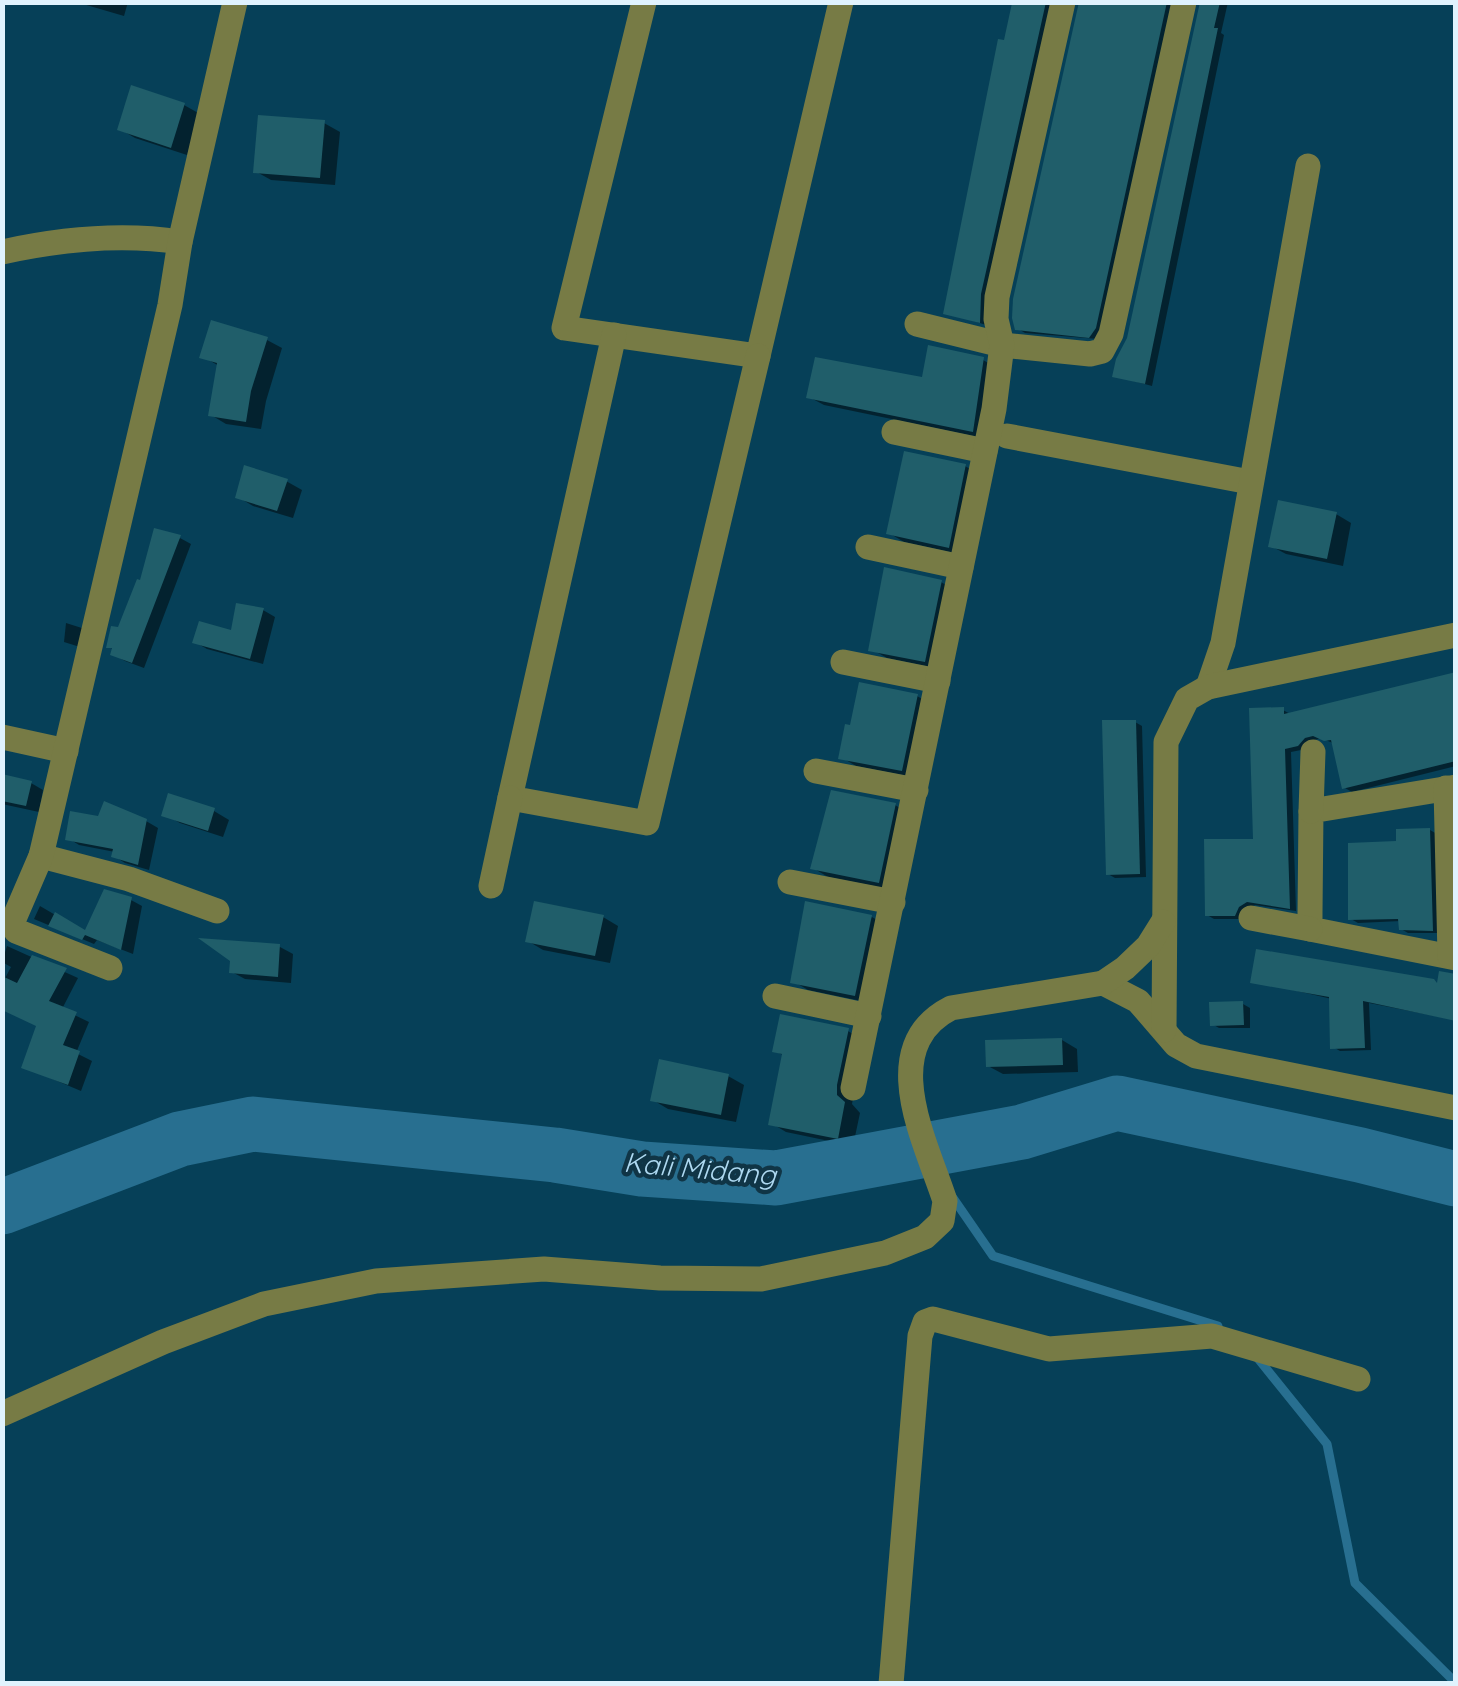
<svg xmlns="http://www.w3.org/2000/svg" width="1458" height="1686" viewBox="0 0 1458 1686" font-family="Quicksand,sans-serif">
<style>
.shadow{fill:#0007}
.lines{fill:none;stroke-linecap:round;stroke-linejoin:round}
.stream{stroke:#286f90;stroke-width:9}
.river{stroke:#286f90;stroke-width:55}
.building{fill:#205e6a}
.minor{stroke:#777b45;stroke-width:25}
.labels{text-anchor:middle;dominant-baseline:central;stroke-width:9;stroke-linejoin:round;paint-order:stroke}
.water-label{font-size:28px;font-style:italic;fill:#aed9f1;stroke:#103546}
</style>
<rect width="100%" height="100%" fill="#064058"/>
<g class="shadow">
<path d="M 76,2 L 128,2 L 124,16 Z"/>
<path d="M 1014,2 L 1054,2 L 986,325 L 946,312 Z"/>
<path d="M 1081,2 L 1174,2 L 1098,339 L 1025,333 L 1017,328 Z"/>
<path d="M 1202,2 L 1228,2 L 1221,33 L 1224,35 L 1152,386 L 1115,376 L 1129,338 Z"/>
<path d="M 133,89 L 184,105 L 200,114 L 187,155 L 135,138 L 120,129 Z"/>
<path d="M 324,123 L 340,132 L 335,185 L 271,180 L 255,171 Z"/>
<path d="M 267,340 L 282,348 L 266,401 L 261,429 L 226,424 L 211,415 L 219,366 L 202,356 Z"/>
<path d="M 983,360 L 999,369 L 988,439 L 824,405 L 809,397 L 924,380 Z"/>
<path d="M 965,466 L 980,475 L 964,555 L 904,542 L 889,533 Z"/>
<path d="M 286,481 L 302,490 L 293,518 L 253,506 L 238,497 Z"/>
<path d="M 1336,514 L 1351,523 L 1343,566 L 1286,554 L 1271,546 Z"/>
<path d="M 180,538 L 191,544 L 144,668 L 125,661 L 113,654 L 115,650 L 109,647 L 142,583 Z"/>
<path d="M 941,582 L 956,591 L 940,669 L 887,658 L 871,649 Z"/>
<path d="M 263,610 L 275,617 L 263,664 L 207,649 L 195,642 L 233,633 Z"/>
<path d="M 66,623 L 85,629 L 80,647 L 64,642 Z"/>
<path d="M 1456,675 L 1456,766 L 1352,792 L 1345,788 L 1335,744 L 1321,738 L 1312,741 L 1306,749 L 1291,752 L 1296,911 L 1255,905 L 1246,910 L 1242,919 L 1214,919 L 1207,915 L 1255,841 L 1283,710 L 1292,715 Z"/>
<path d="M 917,696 L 933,705 L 918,778 L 856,766 L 841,757 Z"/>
<path d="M 1135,722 L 1142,726 L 1146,877 L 1115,878 L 1108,874 Z"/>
<path d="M 2,777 L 31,783 L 43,790 L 39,812 L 2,804 Z"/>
<path d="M 895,805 L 910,814 L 894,890 L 828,877 L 813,868 Z"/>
<path d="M 214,811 L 229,820 L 223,837 L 180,823 L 164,814 Z"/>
<path d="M 146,821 L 158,828 L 149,870 L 125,863 L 114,856 L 115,852 L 79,845 L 68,838 Z"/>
<path d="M 1430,830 L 1437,834 L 1439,933 L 1408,933 L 1401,929 L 1401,921 L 1358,923 L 1351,919 L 1399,844 Z"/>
<path d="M 131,900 L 142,906 L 133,954 L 97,940 L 94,944 L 34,919 L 40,906 L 86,933 Z"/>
<path d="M 603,917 L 618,926 L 610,963 L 543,950 L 528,941 Z"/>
<path d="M 872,917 L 887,926 L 871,1003 L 808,990 L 793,981 Z"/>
<path d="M 7,946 L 78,978 L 62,1009 L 89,1022 L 76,1053 L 92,1061 L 81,1091 L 24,1067 L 38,1026 L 2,984 L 11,967 L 2,962 Z"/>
<path d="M 280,947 L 293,954 L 291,983 L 245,979 L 232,972 Z"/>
<path d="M 1258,952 L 1456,1020 L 1369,1003 L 1371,1050 L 1340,1051 L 1333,1047 L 1332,999 L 1253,981 Z"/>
<path d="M 1243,1004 L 1250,1008 L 1250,1028 L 1219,1028 L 1212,1024 Z"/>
<path d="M 848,1031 L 863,1040 L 852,1104 L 860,1113 L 853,1146 L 786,1132 L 771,1123 L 785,1056 L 775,1051 Z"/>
<path d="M 1062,1040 L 1077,1049 L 1078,1072 L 1003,1074 L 988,1066 Z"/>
<path d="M 728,1076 L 744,1085 L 736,1122 L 668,1109 L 653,1100 Z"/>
</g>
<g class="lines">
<g class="stream">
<path d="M 951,1195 L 993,1256 L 1218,1326"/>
<path d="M 1256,1356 L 1327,1444 L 1355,1583 L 1456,1683"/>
</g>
<path class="river" d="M 2,1207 L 180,1139 L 253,1124 L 555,1155 L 642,1169 L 776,1178 L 1022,1132 L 1117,1103 L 1360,1155 L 1456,1179"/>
</g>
<g class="building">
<path d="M 1021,2 L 1046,2 L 981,294 L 980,323 L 943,314 L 998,39 L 1004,40 L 1012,3 Z"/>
<path d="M 1079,2 L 1167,2 L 1096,328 L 1089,338 L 1015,330 L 1012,318 L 1013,299 Z"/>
<path d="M 1200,2 L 1220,2 L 1214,28 L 1218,28 L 1145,384 L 1112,377 L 1116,359 L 1127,338 Z"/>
<path d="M 131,85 L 185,103 L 171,148 L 117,130 Z"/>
<path d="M 258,115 L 325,120 L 320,178 L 253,173 Z"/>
<path d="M 211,320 L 268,337 L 251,391 L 246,422 L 208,416 L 217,363 L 199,358 Z"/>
<path d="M 928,345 L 984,357 L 973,432 L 806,398 L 815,357 L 922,377 Z"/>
<path d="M 904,451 L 966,464 L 949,548 L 886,534 Z"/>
<path d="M 244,465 L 288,479 L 277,511 L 235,498 Z"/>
<path d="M 1278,500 L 1337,512 L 1327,559 L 1268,547 Z"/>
<path d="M 154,528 L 181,535 L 132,663 L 110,655 L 112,648 L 106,648 L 111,626 L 118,627 L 137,579 L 140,580 Z"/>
<path d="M 884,567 L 942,580 L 925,662 L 868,651 Z"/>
<path d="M 236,603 L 264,608 L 250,659 L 192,643 L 199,621 L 231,630 Z"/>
<path d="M 1456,672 L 1456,761 L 1342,789 L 1331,740 L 1324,741 L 1313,736 L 1305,738 L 1298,746 L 1285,749 L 1290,909 L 1247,902 L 1239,907 L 1235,916 L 1205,916 L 1204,839 L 1253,839 L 1249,708 L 1284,707 L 1284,714 Z"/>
<path d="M 859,682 L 918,694 L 902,771 L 838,759 L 845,724 L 850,725 Z"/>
<path d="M 1102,720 L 1136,720 L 1140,874 L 1106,875 Z"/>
<path d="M 2,774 L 32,781 L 26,806 L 2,801 Z"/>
<path d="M 831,790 L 896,803 L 879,883 L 810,869 Z"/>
<path d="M 168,793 L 215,808 L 208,831 L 161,816 Z"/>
<path d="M 104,801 L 147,819 L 138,865 L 111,857 L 113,849 L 65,840 L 70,811 L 98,816 Z"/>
<path d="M 1430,828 L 1433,931 L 1399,930 L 1398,919 L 1348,920 L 1348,843 L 1396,841 L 1396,829 Z"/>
<path d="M 104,889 L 132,897 L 121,950 L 85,935 L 82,940 L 48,926 L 55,912 L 85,930 Z"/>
<path d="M 534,901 L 604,915 L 595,956 L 525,942 Z"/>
<path d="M 805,901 L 872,915 L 855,996 L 790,983 Z"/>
<path d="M 198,938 L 280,944 L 278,977 L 229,973 L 230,961 Z"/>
<path d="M 1256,949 L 1434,979 L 1437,983 L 1439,971 L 1456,974 L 1456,1021 L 1363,1001 L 1365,1048 L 1330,1049 L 1329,997 L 1250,983 Z"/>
<path d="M 32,955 L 67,968 L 49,1001 L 77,1012 L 63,1045 L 80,1051 L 68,1085 L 21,1068 L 36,1026 L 2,1010 L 2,976 L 17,983 Z"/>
<path d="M 1243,1001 L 1244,1025 L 1210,1026 L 1209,1002 Z"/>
<path d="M 780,1014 L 849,1028 L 837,1085 L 837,1095 L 845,1102 L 838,1139 L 768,1125 L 782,1054 L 772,1052 Z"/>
<path d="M 1062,1038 L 1063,1065 L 986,1067 L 985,1040 Z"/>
<path d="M 659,1059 L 729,1074 L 721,1115 L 650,1101 Z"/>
</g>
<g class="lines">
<g class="minor">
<path d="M 644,2 L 564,328 L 758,356 L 841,2"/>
<path d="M 2,252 C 61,239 121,233 180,242"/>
<path d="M 917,324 L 1002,345 L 1090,354 L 1102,351 L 1111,334 L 1184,2"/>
<path d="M 614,335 L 510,798 L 647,823 L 758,356"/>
<path d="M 894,432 L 985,451"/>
<path d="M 1007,436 L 1250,482"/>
<path d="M 868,547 L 961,567"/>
<path d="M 843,662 L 938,681"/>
<path d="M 1208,687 L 1223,643 L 1308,166"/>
<path d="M 2,737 L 66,751"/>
<path d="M 816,771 L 916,790"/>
<path d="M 1456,787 L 1311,811 L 1310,913 L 1310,929 L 1456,958"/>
<path d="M 1446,788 L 1450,956"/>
<path d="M 1311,811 L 1313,752"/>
<path d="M 41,856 L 129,879 L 217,911"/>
<path d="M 790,882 L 893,902"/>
<path d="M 491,886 L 510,798"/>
<path d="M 1251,918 L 1310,929"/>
<path d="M 110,968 L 16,931 L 13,921 L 41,856 L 170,305 L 180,242 L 235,2"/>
<path d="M 1103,983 L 1138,1001 L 1176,1045 L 1196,1056 L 1456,1108"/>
<path d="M 775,996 L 869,1016"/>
<path d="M 1164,1030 L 1166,742 L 1187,699 L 1208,687 L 1456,635"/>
<path d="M 853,1088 L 994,409 L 1002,345 L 996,319 L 997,297 L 1063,2"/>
<path d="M 2,1414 L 163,1342 L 264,1304 L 376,1281 L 544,1269 L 660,1278 L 761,1279 L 885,1253 L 925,1237 L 942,1221 L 945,1201 C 926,1142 875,1047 951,1008 L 1103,983 L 1125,968 L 1148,946 L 1163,922"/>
<path d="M 891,1684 L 920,1336 L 925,1322 L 933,1319 L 1049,1349 L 1212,1336 L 1358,1379"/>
</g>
</g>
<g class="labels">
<g class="water-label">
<text transform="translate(700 1168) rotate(5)">Kali Midang</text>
</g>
</g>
<rect width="1458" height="1686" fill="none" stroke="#e0f3fe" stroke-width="10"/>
</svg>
